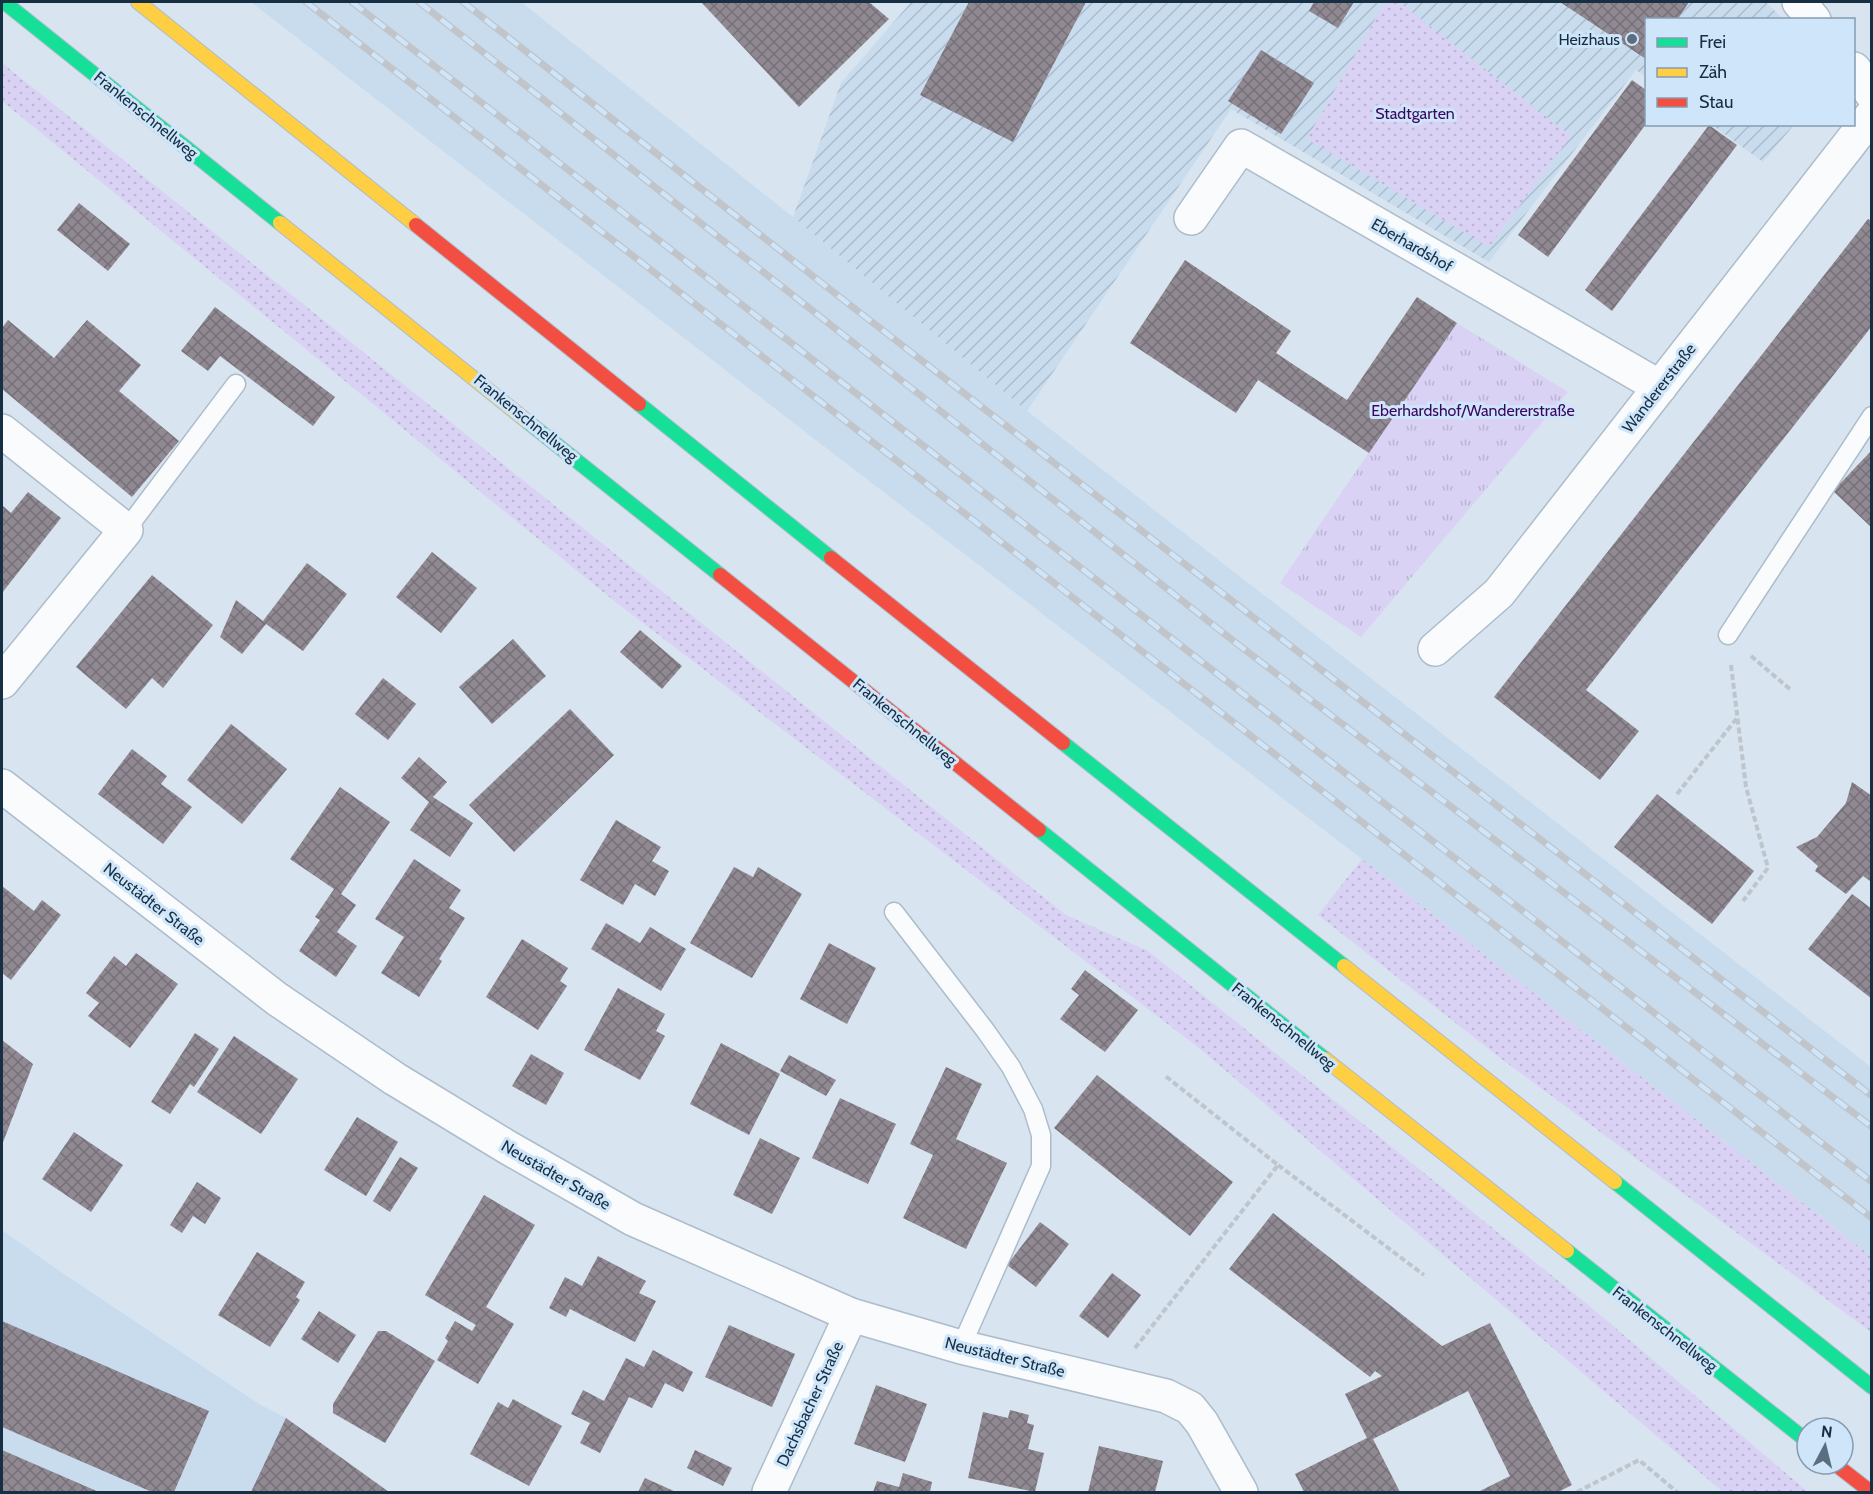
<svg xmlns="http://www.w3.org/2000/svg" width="1873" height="1494" viewBox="0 0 1873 1494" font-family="Cabin,sans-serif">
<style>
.built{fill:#c8dcee}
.industrial{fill:url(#industrial-furrows)}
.grass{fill:url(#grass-dots)}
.park{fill:url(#park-tufts)}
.building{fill:url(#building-cross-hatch)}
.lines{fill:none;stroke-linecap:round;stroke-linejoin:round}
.lane-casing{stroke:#acbccb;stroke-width:21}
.street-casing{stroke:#acbccb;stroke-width:36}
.fast-casing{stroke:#acbccb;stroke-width:16}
.slow-casing{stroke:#acbccb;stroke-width:16}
.jam-casing{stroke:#acbccb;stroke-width:16}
.path{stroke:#bec5cc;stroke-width:4;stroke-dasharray:6 3;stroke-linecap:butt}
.lane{stroke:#f9fbfd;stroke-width:18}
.street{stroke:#f9fbfd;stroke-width:33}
.fast{stroke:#16e098;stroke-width:14}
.slow{stroke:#ffcf43;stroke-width:14}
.jam{stroke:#f24e42;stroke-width:14}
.rail-casing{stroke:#c1c5ca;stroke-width:7}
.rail{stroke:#cee5fa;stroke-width:4.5;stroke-dasharray:14;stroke-linecap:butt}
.poi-dot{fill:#5b6e80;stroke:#cee5fa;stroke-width:2}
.labels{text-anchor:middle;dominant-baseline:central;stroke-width:6;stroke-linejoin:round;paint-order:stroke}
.poi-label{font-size:16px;fill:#172f43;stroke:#cee5fa;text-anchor:end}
.park-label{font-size:16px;fill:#3c0660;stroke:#cee5fa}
.street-label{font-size:16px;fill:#172f43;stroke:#cee5fa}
</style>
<defs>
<pattern id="industrial-furrows" width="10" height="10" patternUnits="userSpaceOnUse" patternTransform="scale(1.5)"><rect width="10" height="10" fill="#c8dcee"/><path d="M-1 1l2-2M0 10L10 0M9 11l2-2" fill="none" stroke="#abbdcd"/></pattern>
<pattern id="grass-dots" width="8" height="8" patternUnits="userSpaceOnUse" patternTransform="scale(1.5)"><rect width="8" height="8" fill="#dad2f4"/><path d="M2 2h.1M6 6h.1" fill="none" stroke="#bab5d2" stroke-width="1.8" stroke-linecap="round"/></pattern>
<pattern id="park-tufts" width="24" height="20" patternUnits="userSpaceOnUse" patternTransform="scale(1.5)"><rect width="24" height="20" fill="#dad2f4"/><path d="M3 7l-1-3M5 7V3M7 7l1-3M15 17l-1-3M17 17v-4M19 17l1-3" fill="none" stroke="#bab5d2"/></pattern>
<pattern id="building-cross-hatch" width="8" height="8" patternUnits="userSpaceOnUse" patternTransform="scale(1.5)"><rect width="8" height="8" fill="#908992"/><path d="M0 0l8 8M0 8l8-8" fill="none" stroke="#757079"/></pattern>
</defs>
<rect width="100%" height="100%" fill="#d8e4f0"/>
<g class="built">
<path d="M 251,2 L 521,2 L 793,217 L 1027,411 L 1871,1067 L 1871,1256 L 1362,859 L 795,424 Z"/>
<path d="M 2,1230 L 52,1266 L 259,1404 L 286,1418 L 389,1492 L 2,1492 Z"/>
</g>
<g class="industrial">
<path d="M 911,2 L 1766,2 L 1783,19 L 1646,20 L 1646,77 L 1636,70 L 1489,262 L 1231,109 L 1027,411 L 793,217 L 841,83 Z"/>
<path d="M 1712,125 L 1794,125 L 1763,162 Z"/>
</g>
<g class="grass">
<path d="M 1385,2 L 1399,2 L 1571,136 L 1489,247 L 1307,139 Z"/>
<path d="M 2,63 L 1066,915 L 1148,951 L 1592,1308 L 1808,1492 L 1723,1492 L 1199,1048 L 613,600 L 2,101 Z"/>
<path d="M 1362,859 L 1871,1256 L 1871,1332 L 1499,1057 L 1318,915 Z"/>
</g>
<path class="park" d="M 1457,323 L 1568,392 L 1361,637 L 1280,583 Z"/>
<g class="building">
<path d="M 701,2 L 869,2 L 889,19 L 799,107 Z"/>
<path d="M 969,2 L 1086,2 L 1013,142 L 920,95 Z"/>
<path d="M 1314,2 L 1354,2 L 1338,28 L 1309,11 Z"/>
<path d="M 1560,2 L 1689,2 L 1677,20 L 1646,20 L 1646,59 Z"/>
<path d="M 1261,50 L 1314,83 L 1281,134 L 1228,101 Z"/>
<path d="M 1632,80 L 1646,90 L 1646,124 L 1548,257 L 1518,235 Z"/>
<path d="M 1709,125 L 1737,145 L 1612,311 L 1585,290 Z"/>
<path d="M 79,203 L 130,244 L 108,271 L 57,230 Z"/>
<path d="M 1868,219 L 1872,221 L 1872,326 L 1586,690 L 1639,731 L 1600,780 L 1494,697 Z"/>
<path d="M 1185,260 L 1291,331 L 1276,353 L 1347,400 L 1417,297 L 1457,323 L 1369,453 L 1258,380 L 1236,413 L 1130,343 Z"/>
<path d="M 215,307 L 335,397 L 313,426 L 220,356 L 208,371 L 181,351 Z"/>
<path d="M 8,320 L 54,358 L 87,320 L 141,365 L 119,391 L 179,441 L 132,497 L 2,389 L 2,328 Z"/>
<path d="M 1872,450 L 1872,528 L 1833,491 Z"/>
<path d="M 28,492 L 61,518 L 2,593 L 2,505 L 11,513 Z"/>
<path d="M 432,552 L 477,588 L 441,633 L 396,597 Z"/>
<path d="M 307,563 L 347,594 L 303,651 L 266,624 L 242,654 L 220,637 L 236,600 L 263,621 Z"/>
<path d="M 152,575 L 213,625 L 163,688 L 152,678 L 126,709 L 76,667 Z"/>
<path d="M 640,630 L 682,666 L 662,689 L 620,652 Z"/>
<path d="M 513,639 L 546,676 L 492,724 L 459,687 Z"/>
<path d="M 383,678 L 416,704 L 388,740 L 355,714 Z"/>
<path d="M 570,709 L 614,755 L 514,852 L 469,805 Z"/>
<path d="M 231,724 L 287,769 L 242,824 L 187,780 Z"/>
<path d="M 132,749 L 167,776 L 161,784 L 192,807 L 163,844 L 98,794 Z"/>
<path d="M 419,757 L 447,782 L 433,797 L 473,823 L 450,857 L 410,830 L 429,802 L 401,778 Z"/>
<path d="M 1852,782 L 1872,796 L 1872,880 L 1870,881 L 1863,876 L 1846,894 L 1815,871 L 1818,866 L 1796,847 L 1817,837 L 1846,803 Z"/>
<path d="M 340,787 L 390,822 L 341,894 L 356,905 L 337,932 L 357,946 L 336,977 L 299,951 L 320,920 L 315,917 L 334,889 L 290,859 Z"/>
<path d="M 1657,794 L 1754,871 L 1712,924 L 1614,847 Z"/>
<path d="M 616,820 L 661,847 L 652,861 L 669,871 L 655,896 L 635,884 L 623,905 L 580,880 Z"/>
<path d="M 414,859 L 461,890 L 449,908 L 465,918 L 439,959 L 442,961 L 419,997 L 381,973 L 404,937 L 375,919 Z"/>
<path d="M 734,867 L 753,877 L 758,867 L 802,894 L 752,978 L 690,943 Z"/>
<path d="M 2,886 L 34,911 L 42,900 L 61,915 L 11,980 L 2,973 Z"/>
<path d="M 1852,894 L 1872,909 L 1872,999 L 1808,949 Z"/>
<path d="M 606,923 L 640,943 L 650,927 L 686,949 L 661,991 L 591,949 Z"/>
<path d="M 522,939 L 568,968 L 560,981 L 567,986 L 538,1030 L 486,997 Z"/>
<path d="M 829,943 L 876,968 L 847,1024 L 800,999 Z"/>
<path d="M 136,953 L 178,984 L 130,1048 L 88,1016 L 99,1003 L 86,993 L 114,956 L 126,966 Z"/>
<path d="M 1085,970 L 1138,1010 L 1105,1052 L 1060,1019 L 1079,995 L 1071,989 Z"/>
<path d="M 618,988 L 665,1014 L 656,1031 L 665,1036 L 640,1080 L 584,1050 Z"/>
<path d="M 195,1033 L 219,1049 L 194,1087 L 190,1084 L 170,1114 L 151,1102 Z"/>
<path d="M 234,1036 L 298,1079 L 261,1134 L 197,1092 Z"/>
<path d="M 2,1040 L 33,1064 L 2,1145 Z"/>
<path d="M 721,1043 L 780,1074 L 749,1135 L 690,1104 Z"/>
<path d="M 531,1054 L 564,1073 L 546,1105 L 512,1086 Z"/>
<path d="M 789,1055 L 836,1080 L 826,1096 L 780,1071 Z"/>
<path d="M 946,1067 L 982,1084 L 956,1139 L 1007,1163 L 966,1249 L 903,1218 L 933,1155 L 910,1144 Z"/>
<path d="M 1097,1075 L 1233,1182 L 1190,1236 L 1054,1128 Z"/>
<path d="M 840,1098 L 896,1124 L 868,1184 L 812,1158 Z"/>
<path d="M 357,1117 L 398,1142 L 366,1196 L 324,1170 Z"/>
<path d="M 74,1132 L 123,1165 L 91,1212 L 42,1179 Z"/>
<path d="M 760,1138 L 800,1158 L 772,1214 L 733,1195 Z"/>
<path d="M 400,1157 L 418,1168 L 390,1212 L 373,1201 Z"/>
<path d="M 197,1182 L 221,1198 L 205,1224 L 193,1216 L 182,1233 L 170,1225 Z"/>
<path d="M 484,1195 L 535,1225 L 486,1307 L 514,1324 L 478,1384 L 437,1360 L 448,1341 L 445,1338 L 455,1321 L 472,1331 L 476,1325 L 425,1295 Z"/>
<path d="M 1273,1213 L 1442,1346 L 1490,1323 L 1572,1485 L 1558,1492 L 1478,1492 L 1510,1476 L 1468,1391 L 1373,1439 L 1400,1492 L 1304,1492 L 1295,1474 L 1367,1438 L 1345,1394 L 1382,1376 L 1375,1371 L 1370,1377 L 1229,1269 Z"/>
<path d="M 1040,1222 L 1069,1244 L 1036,1287 L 1007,1265 Z"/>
<path d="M 257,1252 L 305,1282 L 296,1297 L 300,1300 L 270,1347 L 218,1315 Z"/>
<path d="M 598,1256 L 646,1281 L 639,1293 L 656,1301 L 635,1342 L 570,1309 L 566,1317 L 549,1308 L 565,1277 L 582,1286 Z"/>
<path d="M 1112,1273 L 1141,1295 L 1108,1338 L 1079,1316 Z"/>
<path d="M 319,1311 L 356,1335 L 338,1363 L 301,1339 Z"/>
<path d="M 2,1321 L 209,1411 L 174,1492 L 152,1492 L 2,1427 Z"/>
<path d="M 729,1325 L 795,1354 L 772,1407 L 705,1377 Z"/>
<path d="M 378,1331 L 386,1331 L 435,1361 L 385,1443 L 333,1413 L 333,1404 Z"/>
<path d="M 653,1350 L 693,1372 L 683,1392 L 665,1383 L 652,1408 L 629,1397 L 600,1453 L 580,1443 L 590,1423 L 571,1414 L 583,1390 L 604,1401 L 626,1358 L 644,1367 Z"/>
<path d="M 876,1385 L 927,1404 L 905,1462 L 854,1444 Z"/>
<path d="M 513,1399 L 562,1426 L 529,1486 L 470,1454 L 498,1402 L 508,1408 Z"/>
<path d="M 1010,1410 L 1029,1415 L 1027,1423 L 1034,1425 L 1028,1449 L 1044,1453 L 1035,1492 L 968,1478 L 983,1412 L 1008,1418 Z"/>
<path d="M 286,1418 L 389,1492 L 251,1492 Z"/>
<path d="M 1099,1446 L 1163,1461 L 1155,1492 L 1088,1492 Z"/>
<path d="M 2,1450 L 99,1492 L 2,1492 Z"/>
<path d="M 695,1450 L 732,1468 L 723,1486 L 687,1468 Z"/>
<path d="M 903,1473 L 932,1482 L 930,1492 L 873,1492 L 877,1481 L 899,1487 Z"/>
<path d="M 645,1478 L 676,1492 L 638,1492 Z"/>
</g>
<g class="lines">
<g class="lane-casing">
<g id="lane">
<path d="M 126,530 L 236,384"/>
<path d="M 1728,635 L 1872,416"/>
<path d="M 894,912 L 985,1030 L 1011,1067 L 1033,1109 L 1041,1135 L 1041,1166 L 961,1347"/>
</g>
</g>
<g class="street-casing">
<g id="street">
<path d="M 1799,2 L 1814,20"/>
<path d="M 1854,69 L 1872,94"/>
<path d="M 1191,218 L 1241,146 L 1660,387"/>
<path d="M 2,431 L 126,530 L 2,682"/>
<path d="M 1435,649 L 1499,593 L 1872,115"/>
<path d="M 2,786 L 277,999 L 395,1079 L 507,1147 L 633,1219 L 851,1315 L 961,1347 L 1166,1396 L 1190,1408 L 1202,1423 L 1241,1492"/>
<path d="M 769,1492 L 851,1315"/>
</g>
</g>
<g class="fast-casing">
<g id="fast">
<path d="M 4,2 L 280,223"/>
<path d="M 639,404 L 831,558"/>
<path d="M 528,422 L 720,575"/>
<path d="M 1063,743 L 1344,966"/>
<path d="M 1039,830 L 1325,1059"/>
<path d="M 1615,1182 L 1872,1387"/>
<path d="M 1567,1251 L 1807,1441"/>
</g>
</g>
<g class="slow-casing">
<g id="slow">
<path d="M 138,2 L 416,225"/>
<path d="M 280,223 L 528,422"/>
<path d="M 1344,966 L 1615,1182"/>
<path d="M 1325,1059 L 1567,1251"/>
</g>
</g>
<g class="jam-casing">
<g id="jam">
<path d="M 416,225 L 639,404"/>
<path d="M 831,558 L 1063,743"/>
<path d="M 720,575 L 1039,830"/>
<path d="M 1835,1464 L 1871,1492"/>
</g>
</g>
<g class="path">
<path d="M 1751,656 L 1791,690"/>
<path d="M 1731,665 L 1746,787 L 1768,868 L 1743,901"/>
<path d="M 1677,794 L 1737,718"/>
<path d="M 1278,1165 L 1424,1275"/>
<path d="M 1135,1348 L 1278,1165 L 1164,1075"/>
<path d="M 1577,1492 L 1639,1460 L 1677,1492"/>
</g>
<use href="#lane" class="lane"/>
<use href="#street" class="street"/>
<use href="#fast" class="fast"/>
<use href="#slow" class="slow"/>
<use href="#jam" class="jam"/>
<g class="rail-casing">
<g id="rail">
<path d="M 306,2 L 1872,1218"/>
<path d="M 352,2 L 1872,1182"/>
<path d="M 419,2 L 1240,646 L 1872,1127"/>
<path d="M 463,2 L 832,291 L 1872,1096"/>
</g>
</g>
<use href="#rail" class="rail"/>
</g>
<circle class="poi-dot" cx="1632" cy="39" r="6"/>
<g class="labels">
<g class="poi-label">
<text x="1620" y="39">Heizhaus</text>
</g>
<g class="park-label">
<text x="1415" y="113">Stadtgarten</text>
<text x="1473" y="410">Eberhardshof/Wandererstraße</text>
</g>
<g class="street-label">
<text transform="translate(146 115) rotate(39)">Frankenschnellweg</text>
<text transform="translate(1412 245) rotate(30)">Eberhardshof</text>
<text transform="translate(1659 388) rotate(-52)">Wandererstraße</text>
<text transform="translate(526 418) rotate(39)">Frankenschnellweg</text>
<text transform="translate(905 722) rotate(39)">Frankenschnellweg</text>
<text transform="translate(154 904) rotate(38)">Neustädter Straße</text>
<text transform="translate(1284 1026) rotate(39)">Frankenschnellweg</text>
<text transform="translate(556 1175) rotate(30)">Neustädter Straße</text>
<text transform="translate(1665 1329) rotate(38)">Frankenschnellweg</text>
<text transform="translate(1005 1357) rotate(14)">Neustädter Straße</text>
<text transform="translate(810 1404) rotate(-65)">Dachsbacher Straße</text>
</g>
</g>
<rect width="1873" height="1494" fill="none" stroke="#172f43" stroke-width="6"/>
<rect x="1645" y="18" width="210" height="108" fill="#cee5fa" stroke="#859cb1" stroke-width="1.5"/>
<rect x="1657" y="38" width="30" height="9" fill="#16e098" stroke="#859cb1" stroke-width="1.5"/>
<text x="1699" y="48" font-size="18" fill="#172f43">Frei</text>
<rect x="1657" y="68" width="30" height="9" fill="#ffcf43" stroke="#859cb1" stroke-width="1.5"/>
<text x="1699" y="78" font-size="18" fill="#172f43">Zäh</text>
<rect x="1657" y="98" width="30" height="9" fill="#f24e42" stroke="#859cb1" stroke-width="1.5"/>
<text x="1699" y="108" font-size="18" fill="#172f43">Stau</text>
<g transform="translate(1825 1446) rotate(7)"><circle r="28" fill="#cee5fa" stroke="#859cb1" stroke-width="1.5"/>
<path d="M0-4.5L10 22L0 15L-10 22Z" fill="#5b6e80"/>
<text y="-9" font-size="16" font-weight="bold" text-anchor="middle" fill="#172f43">N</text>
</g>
</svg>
